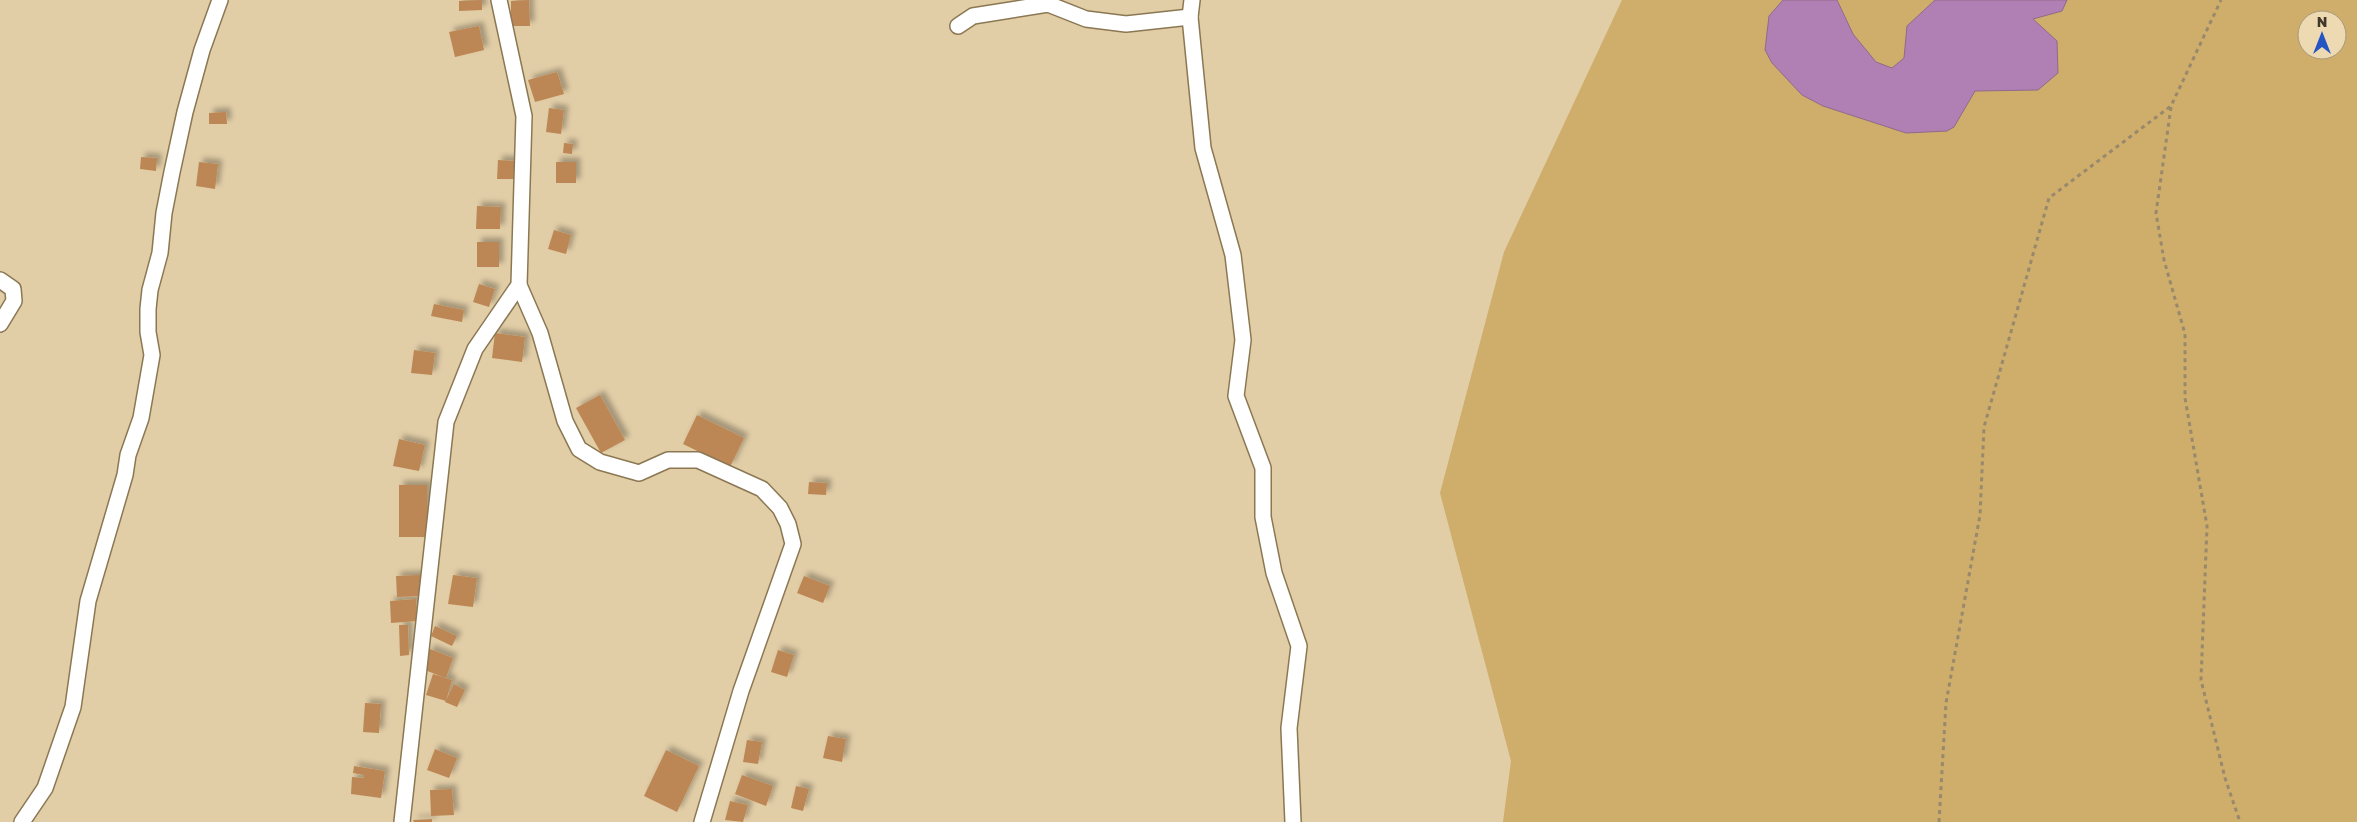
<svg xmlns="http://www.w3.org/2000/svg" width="2357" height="822" viewBox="0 0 2357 822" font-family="'Golos Text',sans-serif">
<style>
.green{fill:#cfad6a;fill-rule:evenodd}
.water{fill:#b080b5;stroke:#8f6a8b}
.building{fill:#bd8754;filter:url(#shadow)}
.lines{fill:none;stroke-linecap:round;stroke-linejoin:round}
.street-casing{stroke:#8b7853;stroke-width:18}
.path{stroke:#98896d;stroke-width:3;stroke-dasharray:4 4;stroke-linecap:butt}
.street{stroke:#fff;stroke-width:15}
</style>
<defs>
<filter id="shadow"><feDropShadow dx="4.5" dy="-4.5" stdDeviation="2.5" flood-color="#0004"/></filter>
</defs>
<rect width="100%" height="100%" fill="#e1cda6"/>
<path class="green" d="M 1622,0 L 2357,0 L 2357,822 L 1503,822 L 1511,761 L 1440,493 L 1504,252 ZM 2307,20 L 2337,20 L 2337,50 L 2307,50 Z"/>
<path class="water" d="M 1783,0 L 1837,0 L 1853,34 L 1876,62 L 1892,68 L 1904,58 L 1907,26 L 1935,0 L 2067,0 L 2062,11 L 2033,19 L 2057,41 L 2058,73 L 2038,90 L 1975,91 L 1954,127 L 1947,131 L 1906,133 L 1823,106 L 1802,95 L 1772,63 L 1765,50 L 1769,16 Z"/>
<g class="building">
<path d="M 482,0 L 482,10 L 459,11 L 459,1 Z"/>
<path d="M 529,0 L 530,26 L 511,26 L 511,1 Z"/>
<path d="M 479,26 L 484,50 L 455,57 L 449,32 Z"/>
<path d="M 557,72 L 564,94 L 535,102 L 528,80 Z"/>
<path d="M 549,108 L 564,110 L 561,134 L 546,132 Z"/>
<path d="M 226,112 L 227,124 L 209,124 L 209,113 Z"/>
<path d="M 564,143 L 573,144 L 572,154 L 563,153 Z"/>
<path d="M 141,157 L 157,158 L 156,171 L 140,169 Z"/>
<path d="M 498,160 L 515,161 L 515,179 L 497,179 Z"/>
<path d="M 199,162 L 218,164 L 215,189 L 196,186 Z"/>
<rect x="556" y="162" width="20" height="21"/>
<path d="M 477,206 L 501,207 L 500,229 L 476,229 Z"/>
<path d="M 554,230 L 571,235 L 566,254 L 548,249 Z"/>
<rect x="477" y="242" width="22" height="25"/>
<path d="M 479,284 L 495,289 L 489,307 L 473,302 Z"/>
<path d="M 434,304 L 464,310 L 462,322 L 431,316 Z"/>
<path d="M 495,333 L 525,337 L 522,362 L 492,358 Z"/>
<path d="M 414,350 L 435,353 L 432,375 L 411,373 Z"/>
<path d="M 600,395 L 625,440 L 601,453 L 576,408 Z"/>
<path d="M 697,415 L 744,438 L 730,467 L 683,444 Z"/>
<path d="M 399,439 L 425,445 L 419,471 L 393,466 Z"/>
<path d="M 809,482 L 827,483 L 826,495 L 808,494 Z"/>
<rect x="399" y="485" width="28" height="52"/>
<path d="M 420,575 L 421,596 L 397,597 L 396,576 Z"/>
<path d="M 453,575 L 477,578 L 473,607 L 448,604 Z"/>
<path d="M 804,576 L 830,586 L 823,603 L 797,593 Z"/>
<path d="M 416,599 L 417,621 L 391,623 L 390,601 Z"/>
<path d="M 399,625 L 408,625 L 409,655 L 400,656 Z"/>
<path d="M 435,626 L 457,636 L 452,646 L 431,636 Z"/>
<path d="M 430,649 L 453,658 L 446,678 L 422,669 Z"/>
<path d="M 778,650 L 794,655 L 787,677 L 771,672 Z"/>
<path d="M 433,674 L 452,680 L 446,701 L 426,695 Z"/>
<path d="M 454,684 L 465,690 L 457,707 L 445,702 Z"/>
<path d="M 365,703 L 381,704 L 379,733 L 363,732 Z"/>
<path d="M 828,736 L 846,739 L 842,762 L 823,758 Z"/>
<path d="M 747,740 L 762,742 L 758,764 L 743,762 Z"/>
<path d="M 435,749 L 457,758 L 449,778 L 427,770 Z"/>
<path d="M 666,750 L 699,766 L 677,812 L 644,796 Z"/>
<path d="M 354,766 L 385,771 L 381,798 L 351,794 L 352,777 L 364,778 L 364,775 L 353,773 Z"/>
<path d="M 742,775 L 773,786 L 766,806 L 735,794 Z"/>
<path d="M 796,786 L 809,789 L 803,811 L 791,808 Z"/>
<path d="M 452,789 L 454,815 L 431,816 L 430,790 Z"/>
<path d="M 730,801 L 748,805 L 743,822 L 725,820 Z"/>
<path d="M 432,819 L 432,822 L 414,822 L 413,820 Z"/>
</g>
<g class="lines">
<g class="street-casing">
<g id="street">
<path d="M 1192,0 L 1190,17 L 1203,148 L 1233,255 L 1243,340 L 1236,396 L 1263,468 L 1263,517 L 1274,573 L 1299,646 L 1289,728 L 1293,822"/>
<path d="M 958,26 L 973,16 L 1048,4 L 1086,19 L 1126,24 L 1190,17"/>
<path d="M 0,280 L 13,289 L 14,301 L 0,324"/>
<path d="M 519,285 L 540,333 L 565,421 L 579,449 L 600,462 L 639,473 L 668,460 L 698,460 L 762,489 L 780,508 L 788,524 L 793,544 L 741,691 L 702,822"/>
<path d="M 22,822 L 45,788 L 73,707 L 88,601 L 125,475 L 128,455 L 141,418 L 152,355 L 148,332 L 148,309 L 150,290 L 160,253 L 164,213 L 172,172 L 185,112 L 202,50 L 220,0"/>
<path d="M 402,822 L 446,422 L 475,349 L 519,285 L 524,116 L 499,0"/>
</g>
</g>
<g class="path">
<path d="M 2171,107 L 2156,213 L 2164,260 L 2185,334 L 2185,398 L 2207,526 L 2201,680 L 2225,778 L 2240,822"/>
<path d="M 1939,822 L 1946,703 L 1980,515 L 1984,427 L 2049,198 L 2171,106 L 2221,0"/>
</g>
<use href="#street" class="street"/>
</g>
<g transform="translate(2322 35)"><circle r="24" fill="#eedab2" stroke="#a9997b"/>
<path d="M0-4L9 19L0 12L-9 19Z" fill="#2555c3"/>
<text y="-8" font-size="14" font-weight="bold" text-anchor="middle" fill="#413829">N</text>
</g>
</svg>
